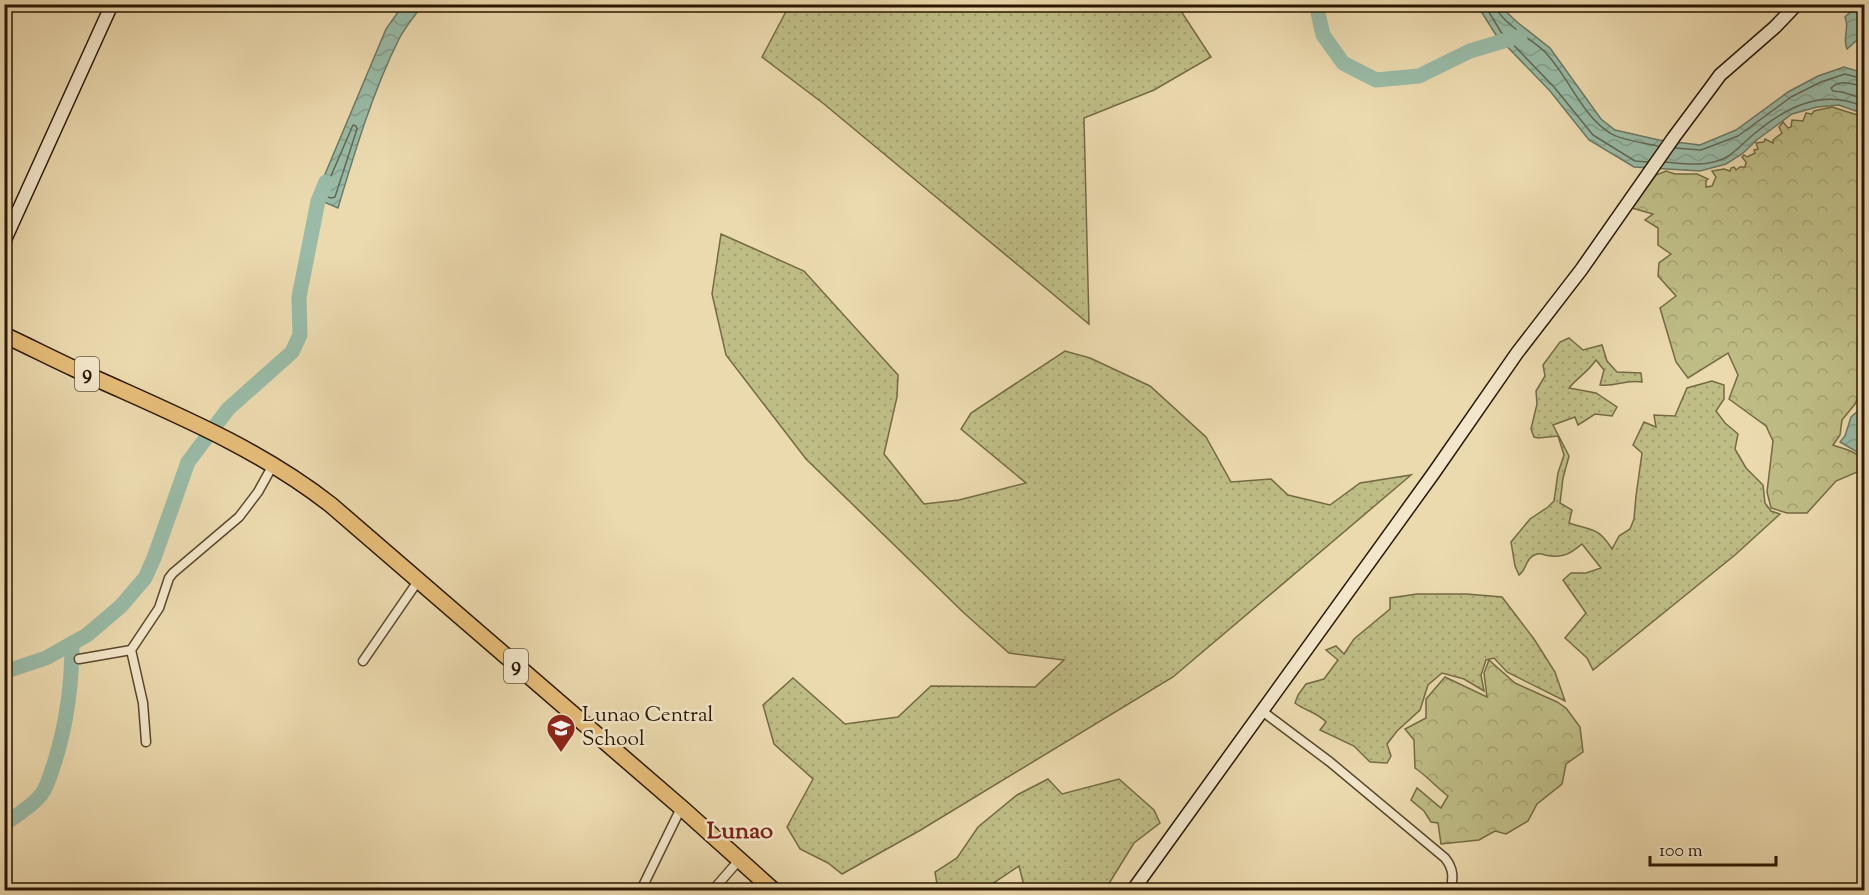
<svg xmlns="http://www.w3.org/2000/svg" width="1869" height="895" viewBox="0 0 1869 895" font-family="'Sorts Mill Goudy',serif">
<style>
.grass{fill:url(#grass-dots);stroke:#746a43;stroke-width:1.5}
.forest{fill:url(#forest-crowns);stroke:#746a43;stroke-width:1.5}
.water{fill:url(#water-waves);stroke:#6c7964;stroke-width:1.5}
.lines{fill:none;stroke-linecap:round;stroke-linejoin:round}
.shore{stroke:#616954;stroke-width:1.5}
.river{stroke:#99bba7;stroke-width:15}
.street-casing{stroke:#5a482c;stroke-width:11}
.secondary-casing{stroke:#291700;stroke-width:15}
.highway-casing{stroke:#291700;stroke-width:18}
.street{stroke:#f3e7cb;stroke-width:8}
.secondary{stroke:#f3e7cb;stroke-width:12}
.highway{stroke:#e6bd78;stroke-width:15}
.labels{text-anchor:middle;dominant-baseline:central;stroke-width:5;stroke-linejoin:round;paint-order:stroke}
.shield{fill:#f3e7cb;stroke:#66553d;stroke-width:1.5}
.shield-label{font-size:20px;font-weight:bold;fill:#291700}
.poi-label{font-size:21px;fill:#291700;stroke:#f3e7cb;text-anchor:start}
.quarter-label{font-size:24px;font-weight:bold;fill:#7a1f14;stroke:#f3e7cb}
</style>
<defs>
<pattern id="grass-dots" width="8" height="8" patternUnits="userSpaceOnUse" patternTransform="scale(1.5)"><rect width="8" height="8" fill="#bfbd86"/><path d="M2 2h.1M6 6h.1" fill="none" stroke="#a4a272" stroke-width="1.8" stroke-linecap="round"/></pattern>
<pattern id="forest-crowns" width="20" height="18" patternUnits="userSpaceOnUse" patternTransform="scale(1.5)"><rect width="20" height="18" fill="#bfbd86"/><path d="M2 6a3 3 0 1 1 6 0M12 15a3 3 0 1 1 6 0" fill="none" stroke="#a4a272"/></pattern>
<pattern id="water-waves" width="16" height="10" patternUnits="userSpaceOnUse" patternTransform="scale(1.5)"><rect width="16" height="10" fill="#99bba7"/><path d="M0 5q4-4 8 0t8 0" fill="none" stroke="#84a08e"/></pattern>
</defs>
<rect width="100%" height="100%" fill="#ecdaaf"/>
<filter id="stains"><feTurbulence type="fractalNoise" baseFrequency=".00333" numOctaves="4"/><feColorMatrix values="0 0 0 0 .2 0 0 0 0 .09 0 0 0 0 .02 0 0 0 .5 -.17"/></filter>
<radialGradient id="worn" r=".72"><stop offset=".6" stop-color="#630" stop-opacity="0"/><stop offset="1" stop-color="#630" stop-opacity=".3"/></radialGradient>
<g class="grass">
<path d="M 790,4 L 1177,5 L 1211,57 L 1154,90 L 1084,118 L 1089,324 L 824,104 L 762,57 Z"/>
<path d="M 721,234 L 804,271 L 898,375 L 897,397 L 884,454 L 924,504 L 959,500 L 1026,483 L 961,429 L 971,413 L 1065,351 L 1090,358 L 1150,386 L 1206,437 L 1231,482 L 1271,479 L 1288,495 L 1330,505 L 1360,483 L 1411,475 L 1173,677 L 919,831 L 842,874 L 828,863 L 800,849 L 787,827 L 813,779 L 774,744 L 763,705 L 793,678 L 845,724 L 898,717 L 931,686 L 1035,687 L 1064,660 L 1009,653 L 964,613 L 806,459 L 726,355 L 712,294 Z"/>
<path d="M 1569,338 L 1583,350 L 1602,345 L 1607,361 L 1617,372 L 1641,373 L 1642,382 C 1625,379 1617,387 1600,385 L 1604,370 L 1596,360 C 1588,372 1578,377 1569,388 L 1596,393 L 1617,407 L 1612,416 L 1595,414 L 1578,425 L 1575,417 L 1553,425 L 1569,456 L 1563,478 L 1560,503 L 1572,510 L 1569,523 C 1593,531 1598,527 1612,549 L 1619,536 L 1630,529 L 1634,519 L 1636,496 L 1642,453 L 1633,445 L 1644,422 L 1656,427 L 1654,415 L 1675,416 L 1687,388 L 1712,381 L 1724,385 L 1724,399 L 1716,411 L 1725,423 L 1738,434 L 1735,449 L 1746,468 L 1763,485 L 1765,503 L 1771,511 L 1780,514 L 1735,555 L 1593,670 L 1587,658 L 1565,638 L 1586,613 L 1563,580 L 1571,573 L 1586,573 L 1601,568 L 1582,544 C 1572,552 1565,558 1551,556 C 1547,556 1541,553 1537,554 C 1525,557 1527,570 1519,575 L 1515,566 L 1511,542 L 1530,519 L 1548,507 L 1554,501 L 1558,473 L 1564,455 L 1558,436 L 1538,438 L 1534,437 L 1531,429 L 1537,404 L 1536,391 L 1545,376 L 1543,365 L 1560,342 Z"/>
<path d="M 1417,594 L 1466,594 L 1502,597 L 1534,639 L 1555,672 L 1565,701 L 1507,672 L 1494,658 L 1486,660 L 1481,675 L 1484,691 L 1464,679 L 1442,673 L 1428,685 L 1420,710 L 1397,731 L 1387,744 L 1391,756 L 1387,763 L 1370,762 L 1354,746 L 1320,730 L 1326,722 C 1317,712 1305,711 1295,703 L 1298,695 L 1306,684 L 1324,679 L 1338,660 L 1326,650 L 1336,646 L 1344,654 L 1354,639 L 1390,609 L 1390,598 Z"/>
<path d="M 1048,779 L 1062,794 L 1119,779 L 1154,810 L 1160,823 L 1134,843 L 1105,890 L 1025,890 L 1019,866 L 983,890 L 938,890 L 935,872 L 957,858 L 978,827 L 1017,795 Z"/>
</g>
<g class="forest">
<path d="M 1832,107 L 1864,117 L 1864,383 L 1855,404 L 1842,420 L 1840,435 L 1833,445 C 1845,450 1865,452 1864,469 L 1836,481 L 1807,513 L 1787,513 L 1771,508 L 1767,492 L 1773,441 L 1766,426 L 1729,399 L 1738,375 L 1728,353 L 1688,378 L 1676,362 L 1660,308 L 1676,296 L 1658,276 L 1659,263 L 1671,254 L 1658,245 L 1658,228 L 1645,220 L 1653,214 L 1632,208 L 1656,175 L 1666,171 L 1675,174 L 1697,174 L 1708,179 L 1706,181 L 1706,187 L 1712,186 L 1716,177 L 1712,171 L 1724,169 L 1730,171 L 1731,168 L 1734,167 L 1736,170 L 1740,167 L 1745,167 L 1746,162 L 1742,157 L 1744,155 L 1747,157 L 1755,153 L 1754,150 L 1758,149 L 1756,143 L 1764,142 L 1765,139 L 1773,143 L 1773,140 L 1782,133 L 1779,127 L 1783,122 L 1788,128 L 1791,127 L 1792,120 L 1803,121 L 1806,113 L 1812,114 L 1814,111 Z"/>
<path d="M 1489,660 L 1515,683 L 1557,702 L 1566,708 L 1580,727 L 1583,752 L 1566,764 L 1562,784 L 1537,804 L 1528,821 L 1506,834 L 1495,831 L 1479,840 L 1441,844 L 1438,823 L 1431,822 L 1424,811 L 1411,800 L 1417,788 L 1441,808 L 1448,796 C 1436,787 1427,776 1415,768 L 1414,740 L 1405,729 L 1426,718 L 1426,699 L 1445,677 L 1487,697 L 1484,673 Z"/>
</g>
<g class="water">
<path d="M 403,5 L 422,5 C 415,16 405,27 399,39 C 373,91 355,151 338,208 L 315,198 L 386,29 Z"/>
<path d="M 1477,5 L 1499,5 L 1517,22 L 1550,48 L 1601,119 L 1615,130 L 1659,140 L 1700,145 L 1736,130 L 1788,92 L 1818,76 L 1844,67 L 1864,73 L 1864,114 L 1839,105 L 1817,107 L 1792,114 L 1758,139 L 1742,154 L 1726,164 L 1700,171 L 1634,167 L 1589,140 L 1550,91 L 1496,35 Z"/>
<path d="M 1864,6 L 1864,34 L 1847,49 C 1842,38 1850,28 1845,17 L 1849,13 Z"/>
<path d="M 1864,397 L 1864,456 L 1840,442 L 1845,436 L 1851,417 L 1859,410 Z"/>
</g>
<g class="lines">
<g class="shore">
<path d="M 1484,4 L 1501,32 L 1554,87 L 1593,135 L 1635,161 L 1648,162"/>
<path d="M 1495,4 C 1497,20 1533,40 1544,51 C 1568,75 1581,115 1610,133 C 1620,140 1645,143 1658,146"/>
<path d="M 1864,86 C 1851,85 1842,78 1831,88 L 1833,91 L 1842,92 L 1864,99"/>
<path d="M 353,125 L 356,126 L 357,129 L 335,197 L 331,198 L 325,196 L 324,192 Z"/>
<path d="M 1675,148 L 1701,150 L 1738,136 L 1791,97 L 1821,82 L 1845,74 L 1864,79"/>
<path d="M 1665,162 C 1686,164 1706,167 1725,158 C 1736,152 1744,142 1754,134 C 1786,107 1823,88 1864,107"/>
</g>
<g class="river">
<path d="M 1316,4 L 1323,35 L 1343,63 L 1376,80 L 1419,76 L 1470,51 L 1517,37 L 1520,39"/>
<path d="M 4,672 L 46,658 L 87,635 L 121,606 L 145,578 L 154,558 L 188,462 L 228,409 L 292,352 L 300,335 L 299,297 L 318,201 L 326,182"/>
<path d="M 4,824 C 17,815 31,807 41,795 C 48,786 51,772 55,761 C 67,722 72,684 72,643"/>
</g>
<g class="street-casing">
<g id="street">
<path d="M 79,659 L 131,650"/>
<path d="M 363,661 L 418,581"/>
<path d="M 1262,711 L 1330,762 L 1445,858 C 1454,869 1453,878 1451,890"/>
<path d="M 146,742 L 143,703 L 131,650 L 159,608 L 169,578 L 173,573 L 239,517 L 258,492 L 273,465"/>
<path d="M 641,890 L 681,808"/>
<path d="M 713,890 L 740,859"/>
</g>
</g>
<g class="secondary-casing">
<g id="secondary">
<path d="M 4,242 L 112,4"/>
<path d="M 1133,890 L 1433,474 L 1517,353 L 1581,270 L 1674,137 L 1712,86 L 1720,75 L 1775,27 L 1797,4"/>
</g>
</g>
<g class="highway-casing">
<path id="highway" d="M 4,335 C 28,346 51,358 75,369 C 164,410 253,444 331,505 L 684,810 L 773,890"/>
</g>
<use href="#street" class="street"/>
<use href="#secondary" class="secondary"/>
<use href="#highway" class="highway"/>
</g>
<defs>
<g id="school-pin" transform="scale(1.5)"><path d="M0 17L-7.5 6A9.5 9.5 0 1 1 7.5 6Z" fill="#8f2418" stroke="#f3e7cb"/><path d="M0-5L7-2L0 1L-7-2ZM-4 1L0 2.5L4 1V4Q0 6-4 4Z" fill="#fff"/></g>
</defs>
<g fill-rule="evenodd">
<use href="#school-pin" x="561" y="728"/>
</g>
<g class="labels">
<g class="shield">
<rect x="75" y="357" width="24" height="34" rx="4.5"/>
<rect x="504" y="649" width="24" height="34" rx="4.5"/>
</g>
<g class="shield-label">
<text x="87" y="374">9</text>
<text x="516" y="666">9</text>
</g>
<g class="poi-label">
<text x="582" y="716">Lunao Central<tspan x="582" dy="24">School</tspan></text>
</g>
<g class="quarter-label">
<text x="740" y="832">Lunao</text>
</g>
</g>
<rect width="1869" height="895" fill="none" stroke="#ecdaaf" stroke-width="24"/>
<rect x="6" y="6" width="1857" height="883" fill="none" stroke="#291700" stroke-width="3"/>
<rect x="12" y="12" width="1845" height="871" fill="none" stroke="#291700" stroke-width="1.5"/>
<path d="M1650 856v9h126v-9" fill="none" stroke="#291700" stroke-width="3"/>
<text x="1659" y="856" font-size="18" fill="#291700" stroke="#f3e7cb" stroke-width="4.5" paint-order="stroke">100 m</text>
<rect width="100%" height="100%" filter="url(#stains)"/>
<rect width="100%" height="100%" fill="url(#worn)"/>
</svg>
